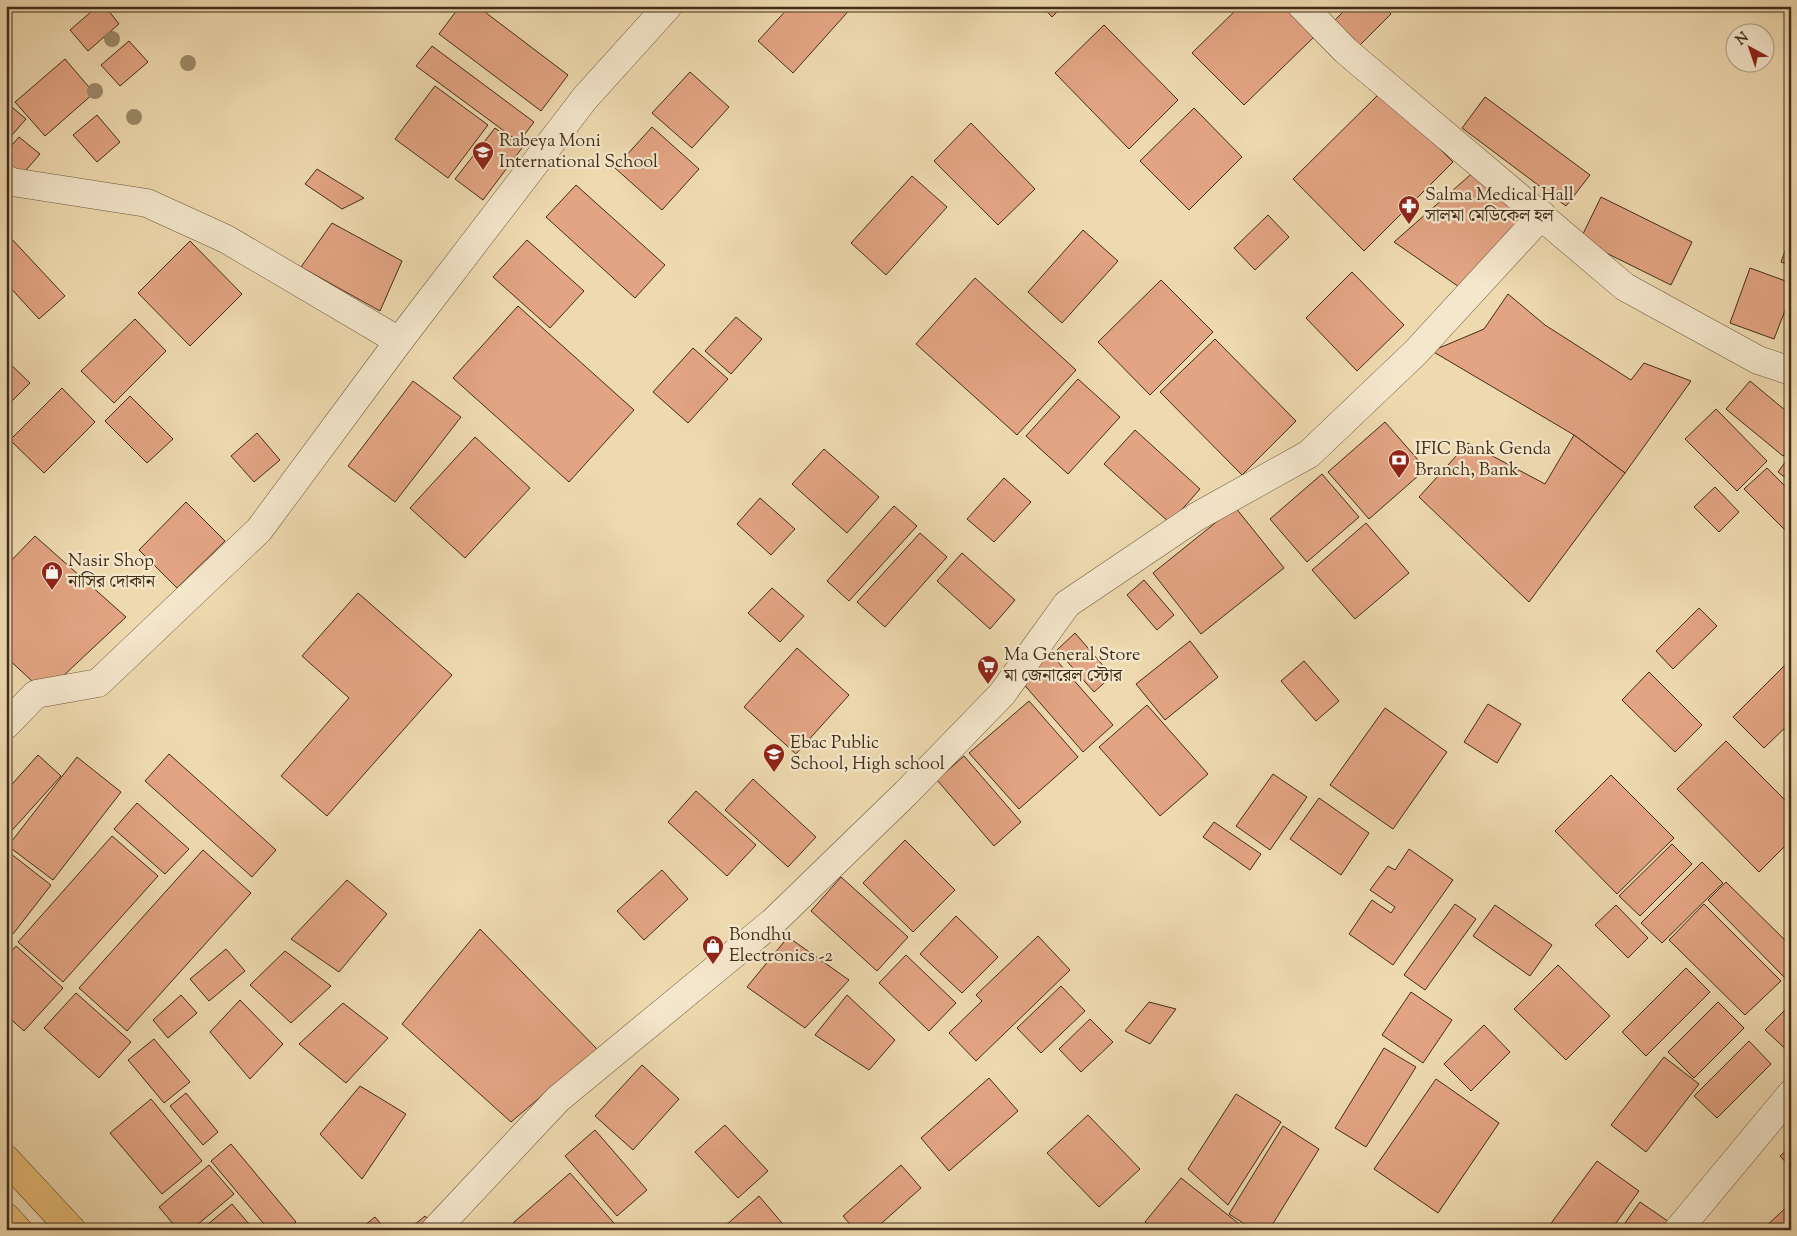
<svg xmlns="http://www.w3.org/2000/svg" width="1797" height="1236" viewBox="0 0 1797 1236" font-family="'Sorts Mill Goudy','Noto Serif Bengali',serif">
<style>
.building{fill:#e3a483;stroke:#412d19}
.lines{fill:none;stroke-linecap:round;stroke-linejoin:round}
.minor-casing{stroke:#6c583f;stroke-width:29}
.trunk-casing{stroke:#412d19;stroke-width:29}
.minor{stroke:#f5e7cc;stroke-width:28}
.trunk{stroke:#e8bd78;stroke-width:28}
.tree{fill:#9c8b6a}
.labels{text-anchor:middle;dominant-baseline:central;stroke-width:4.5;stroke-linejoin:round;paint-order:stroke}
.poi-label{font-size:18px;fill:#412d19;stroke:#f5e7cc;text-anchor:start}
</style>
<rect width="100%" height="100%" fill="#efdab0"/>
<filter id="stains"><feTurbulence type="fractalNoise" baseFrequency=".004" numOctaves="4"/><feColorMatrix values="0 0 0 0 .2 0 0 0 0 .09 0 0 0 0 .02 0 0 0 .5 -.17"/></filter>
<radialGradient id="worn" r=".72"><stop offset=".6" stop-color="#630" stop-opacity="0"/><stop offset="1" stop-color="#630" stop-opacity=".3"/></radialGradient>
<g class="building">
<path d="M 98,6 L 105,6 L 119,24 L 88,51 L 70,30 Z"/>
<path d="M 460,6 L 477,6 L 568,75 L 541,111 L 439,34 Z"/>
<path d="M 790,6 L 853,6 L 793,73 L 758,41 Z"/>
<path d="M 1042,6 L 1063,6 L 1052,17 Z"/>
<path d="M 1240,6 L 1287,6 L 1315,36 L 1244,105 L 1192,53 Z"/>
<path d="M 1349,6 L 1384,6 L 1391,14 L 1358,47 L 1333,22 Z"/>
<path d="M 1104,25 L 1178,100 L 1129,149 L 1055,73 Z"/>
<path d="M 129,41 L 148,62 L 120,86 L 101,65 Z"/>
<path d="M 432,46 L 534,122 L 519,142 L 416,66 Z"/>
<path d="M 65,59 L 94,93 L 45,136 L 15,102 Z"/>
<path d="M 690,72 L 729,107 L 692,148 L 652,113 Z"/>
<path d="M 435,86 L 488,125 L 448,178 L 395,139 Z"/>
<path d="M 1382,91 L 1453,162 L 1364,251 L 1293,179 Z"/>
<path d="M 1485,97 L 1590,175 L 1566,206 L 1462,128 Z"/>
<path d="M 7,103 L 26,119 L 6,142 L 6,105 Z"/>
<path d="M 1194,108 L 1242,157 L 1189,210 L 1140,161 Z"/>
<path d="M 97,115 L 120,142 L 97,162 L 73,135 Z"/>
<path d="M 971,123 L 1035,189 L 998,225 L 934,161 Z"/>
<path d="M 652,127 L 699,169 L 662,210 L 615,168 Z"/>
<path d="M 495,128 L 522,148 L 483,200 L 455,179 Z"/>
<path d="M 19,137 L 40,154 L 21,176 L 6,163 L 6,152 Z"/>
<path d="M 317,169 L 364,198 L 342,209 L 305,184 Z"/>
<path d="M 1477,169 L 1525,219 L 1462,289 L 1394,242 Z"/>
<path d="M 912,176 L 947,207 L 886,275 L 851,243 Z"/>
<path d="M 576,185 L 665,265 L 635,298 L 546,217 Z"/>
<path d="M 1601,197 L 1692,242 L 1671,285 L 1580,240 Z"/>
<path d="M 1268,215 L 1289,237 L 1255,270 L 1234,248 Z"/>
<path d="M 332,223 L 402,261 L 380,311 L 301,267 Z"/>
<path d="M 1083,230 L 1118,261 L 1062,323 L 1028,292 Z"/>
<path d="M 8,235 L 65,296 L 39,319 L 6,283 L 6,237 Z"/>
<path d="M 1791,235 L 1791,266 L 1781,262 Z"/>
<path d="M 527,240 L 584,291 L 550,328 L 493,277 Z"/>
<path d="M 190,241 L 242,294 L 190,346 L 138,293 Z"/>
<path d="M 1750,268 L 1791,283 L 1791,295 L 1774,339 L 1730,323 Z"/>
<path d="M 1352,272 L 1404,325 L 1357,371 L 1306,318 Z"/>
<path d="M 975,278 L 1076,370 L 1017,435 L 916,344 Z"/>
<path d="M 1161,280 L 1213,332 L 1150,395 L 1098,342 Z"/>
<path d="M 1508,294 L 1545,325 L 1631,380 L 1644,363 L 1691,381 L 1625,473 L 1574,435 L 1432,351 L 1484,329 Z"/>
<path d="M 518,306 L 634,410 L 569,482 L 453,378 Z"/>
<path d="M 736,317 L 762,339 L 731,374 L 705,351 Z"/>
<path d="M 135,319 L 166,351 L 114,403 L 81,371 Z"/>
<path d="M 1215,339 L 1296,421 L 1242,475 L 1160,392 Z"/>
<path d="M 693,348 L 728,379 L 688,423 L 653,392 Z"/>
<path d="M 6,360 L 30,383 L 6,407 Z"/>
<path d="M 1078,379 L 1120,417 L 1068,474 L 1026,436 Z"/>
<path d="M 413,381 L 461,417 L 395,502 L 348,466 Z"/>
<path d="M 1750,381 L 1791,415 L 1791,446 L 1783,456 L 1726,409 Z"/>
<path d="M 62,388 L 95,422 L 44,473 L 10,440 Z"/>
<path d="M 130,396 L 173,439 L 147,463 L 105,421 Z"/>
<path d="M 1716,409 L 1767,461 L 1737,491 L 1685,439 Z"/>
<path d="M 1385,422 L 1426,469 L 1369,519 L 1328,472 Z"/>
<path d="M 1135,430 L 1200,489 L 1170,523 L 1104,464 Z"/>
<path d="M 257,433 L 280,460 L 254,482 L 231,456 Z"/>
<path d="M 1574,435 L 1625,473 L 1529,602 L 1419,497 L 1468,443 L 1545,484 Z"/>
<path d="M 475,437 L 530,488 L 465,558 L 410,508 Z"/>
<path d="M 824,449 L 879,497 L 847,533 L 792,484 Z"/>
<path d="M 1791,454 L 1791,482 L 1778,472 Z"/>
<path d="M 1767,468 L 1791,492 L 1791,526 L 1786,531 L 1744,489 Z"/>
<path d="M 1322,474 L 1359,517 L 1307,562 L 1270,519 Z"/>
<path d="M 1004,478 L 1031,502 L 994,542 L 967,519 Z"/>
<path d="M 1715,487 L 1739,512 L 1719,532 L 1694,507 Z"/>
<path d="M 760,498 L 795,529 L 771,555 L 737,524 Z"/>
<path d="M 186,502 L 225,541 L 177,588 L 139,550 Z"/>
<path d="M 894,506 L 917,526 L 849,601 L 827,581 Z"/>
<path d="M 1235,507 L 1284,568 L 1201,634 L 1153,573 Z"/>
<path d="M 1366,523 L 1409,573 L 1355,619 L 1312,570 Z"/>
<path d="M 920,533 L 947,557 L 885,627 L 857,602 Z"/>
<path d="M 35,536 L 126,617 L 45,693 L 6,657 L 6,566 Z"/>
<path d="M 962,553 L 1015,600 L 990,629 L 937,581 Z"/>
<path d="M 1144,580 L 1174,615 L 1157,630 L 1127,595 Z"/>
<path d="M 772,588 L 804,616 L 780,642 L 748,613 Z"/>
<path d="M 358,593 L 452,675 L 327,816 L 281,776 L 349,698 L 302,656 Z"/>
<path d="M 1699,608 L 1717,626 L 1673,669 L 1656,651 Z"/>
<path d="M 1075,633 L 1112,676 L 1094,692 L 1057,650 Z"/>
<path d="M 1190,641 L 1218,677 L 1165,720 L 1136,684 Z"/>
<path d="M 797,648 L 849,695 L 796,754 L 744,707 Z"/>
<path d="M 1050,653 L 1113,725 L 1083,752 L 1020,680 Z"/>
<path d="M 1790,660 L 1791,722 L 1764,748 L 1733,717 Z"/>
<path d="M 1304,661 L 1339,701 L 1316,721 L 1281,681 Z"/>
<path d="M 1649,672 L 1702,725 L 1675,752 L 1622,700 Z"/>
<path d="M 1029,701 L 1078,757 L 1019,809 L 969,753 Z"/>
<path d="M 1488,704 L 1521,724 L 1497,763 L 1464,742 Z"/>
<path d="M 1147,705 L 1208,774 L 1160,816 L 1099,747 Z"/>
<path d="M 1385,708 L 1447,752 L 1393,829 L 1330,785 Z"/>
<path d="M 1726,741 L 1791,806 L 1791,840 L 1759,872 L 1677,789 Z"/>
<path d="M 169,754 L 276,850 L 252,877 L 145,781 Z"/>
<path d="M 38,755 L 61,776 L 6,837 L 6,791 Z"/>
<path d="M 964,756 L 1021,822 L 994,846 L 937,780 Z"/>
<path d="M 77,757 L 121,792 L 53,880 L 8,846 Z"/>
<path d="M 1273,774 L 1307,797 L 1270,850 L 1236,826 Z"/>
<path d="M 1611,775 L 1674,838 L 1617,894 L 1555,831 Z"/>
<path d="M 753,779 L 816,837 L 788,867 L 725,810 Z"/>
<path d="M 696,791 L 756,845 L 727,876 L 668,822 Z"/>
<path d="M 1319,798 L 1369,833 L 1341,875 L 1290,839 Z"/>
<path d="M 137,803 L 189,849 L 165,874 L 114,829 Z"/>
<path d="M 1214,822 L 1261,854 L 1250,870 L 1203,837 Z"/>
<path d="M 112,836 L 158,876 L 63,982 L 18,942 Z"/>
<path d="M 905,840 L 955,890 L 913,932 L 863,883 Z"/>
<path d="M 1672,844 L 1692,864 L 1640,916 L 1619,896 Z"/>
<path d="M 1409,849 L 1453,880 L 1393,965 L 1349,934 L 1372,900 L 1391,913 L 1395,907 L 1370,890 L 1388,866 L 1395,870 Z"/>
<path d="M 6,850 L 51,885 L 13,934 L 6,930 Z"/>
<path d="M 203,850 L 251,893 L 127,1031 L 79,988 Z"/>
<path d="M 1702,862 L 1723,883 L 1662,943 L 1641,923 Z"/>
<path d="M 662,870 L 688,899 L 644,940 L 617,911 Z"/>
<path d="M 841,877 L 908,937 L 877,971 L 811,911 Z"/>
<path d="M 347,880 L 387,914 L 339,972 L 291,939 Z"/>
<path d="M 1726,882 L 1791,946 L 1791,984 L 1708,900 Z"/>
<path d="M 1455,904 L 1476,919 L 1425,990 L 1404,975 Z"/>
<path d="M 1704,904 L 1781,981 L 1745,1015 L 1669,940 Z"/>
<path d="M 1495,905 L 1552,945 L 1530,976 L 1473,936 Z"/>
<path d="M 1616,905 L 1648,938 L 1628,958 L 1595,925 Z"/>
<path d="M 956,916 L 998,957 L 962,993 L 920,954 Z"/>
<path d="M 480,929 L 597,1049 L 511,1122 L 402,1024 Z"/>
<path d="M 1038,936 L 1070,970 L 976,1061 L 949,1033 L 982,1001 L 976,995 Z"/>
<path d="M 788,937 L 849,980 L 805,1028 L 747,987 Z"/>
<path d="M 16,946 L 63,988 L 24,1031 L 6,1015 L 6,957 Z"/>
<path d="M 226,949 L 245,971 L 209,1001 L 190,979 Z"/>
<path d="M 285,951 L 331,986 L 291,1023 L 250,985 Z"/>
<path d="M 906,955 L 956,1003 L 929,1031 L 879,983 Z"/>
<path d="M 1558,965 L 1610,1016 L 1566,1060 L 1514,1009 Z"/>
<path d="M 1686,968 L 1710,992 L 1646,1056 L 1622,1032 Z"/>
<path d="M 1061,986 L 1085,1011 L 1041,1053 L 1017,1028 Z"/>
<path d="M 1411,992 L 1452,1020 L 1423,1063 L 1382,1035 Z"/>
<path d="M 76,993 L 131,1042 L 99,1078 L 44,1028 Z"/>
<path d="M 181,995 L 197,1013 L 168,1038 L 153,1020 Z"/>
<path d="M 847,995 L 895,1040 L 869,1070 L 815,1035 Z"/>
<path d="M 240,1000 L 283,1044 L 250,1079 L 210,1032 Z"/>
<path d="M 1149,1002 L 1176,1009 L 1150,1044 L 1125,1031 Z"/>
<path d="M 1718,1002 L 1744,1028 L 1694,1078 L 1668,1052 Z"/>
<path d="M 343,1003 L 388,1038 L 346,1083 L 299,1044 Z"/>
<path d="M 1791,1004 L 1791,1054 L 1765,1030 Z"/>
<path d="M 1090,1019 L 1113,1042 L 1081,1072 L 1059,1049 Z"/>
<path d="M 1484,1025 L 1510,1052 L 1471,1091 L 1444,1064 Z"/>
<path d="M 154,1039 L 190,1082 L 164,1103 L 128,1060 Z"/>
<path d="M 1749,1041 L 1771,1064 L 1717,1118 L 1694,1096 Z"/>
<path d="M 1384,1048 L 1416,1067 L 1366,1147 L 1335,1128 Z"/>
<path d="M 1664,1057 L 1699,1084 L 1646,1152 L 1611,1125 Z"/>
<path d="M 642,1065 L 679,1099 L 633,1150 L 595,1116 Z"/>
<path d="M 989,1078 L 1018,1111 L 949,1171 L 921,1138 Z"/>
<path d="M 1436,1079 L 1499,1123 L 1438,1213 L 1374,1169 Z"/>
<path d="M 360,1086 L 406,1114 L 362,1179 L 320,1134 Z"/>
<path d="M 186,1093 L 218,1132 L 203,1145 L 170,1106 Z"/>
<path d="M 1236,1094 L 1281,1122 L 1228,1205 L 1188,1169 Z"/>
<path d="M 151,1099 L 202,1161 L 162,1194 L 110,1133 Z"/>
<path d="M 1088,1115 L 1140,1169 L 1099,1207 L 1047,1153 Z"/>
<path d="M 725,1125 L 768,1171 L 738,1198 L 695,1152 Z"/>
<path d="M 1283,1126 L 1319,1149 L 1269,1230 L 1254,1230 L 1229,1214 Z"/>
<path d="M 595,1130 L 647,1190 L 617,1216 L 565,1156 Z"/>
<path d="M 231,1144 L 296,1222 L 286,1230 L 269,1230 L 211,1161 Z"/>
<path d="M 1791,1146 L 1791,1168 L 1780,1156 Z"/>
<path d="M 1597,1161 L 1639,1191 L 1611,1230 L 1546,1230 Z"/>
<path d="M 209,1165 L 234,1194 L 191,1230 L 178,1230 L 159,1207 Z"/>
<path d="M 901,1165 L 921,1188 L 874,1230 L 855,1230 L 843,1216 Z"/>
<path d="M 570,1173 L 620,1230 L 519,1230 L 513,1223 Z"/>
<path d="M 1181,1178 L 1247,1230 L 1155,1230 L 1145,1222 Z"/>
<path d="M 759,1196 L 788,1230 L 728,1230 L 725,1226 Z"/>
<path d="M 1640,1202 L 1675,1226 L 1672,1230 L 1634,1230 L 1625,1223 Z"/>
<path d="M 1791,1203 L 1791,1230 L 1766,1230 L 1764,1228 Z"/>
<path d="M 232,1204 L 254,1230 L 201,1230 Z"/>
<path d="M 425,1216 L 437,1230 L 408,1230 Z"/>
<path d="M 375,1217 L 386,1230 L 359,1230 Z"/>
</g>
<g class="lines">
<g class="minor-casing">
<g id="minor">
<path d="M 1302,6 L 1346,51 L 1625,287 L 1758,360 L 1791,371"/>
<path d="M 6,179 L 12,182 L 147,203 L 226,239 L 399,341"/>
<path d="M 6,725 L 36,694 L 98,683 L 259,530 L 399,341 L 585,98 L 668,6"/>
<path d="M 435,1230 L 558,1099 L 774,921 L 906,793 L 1002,694 L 1067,604 L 1196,517 L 1309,454 L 1416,352 L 1542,215"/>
<path d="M 1678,1230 L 1791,1094"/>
</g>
</g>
<g class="trunk-casing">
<g id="trunk">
<path d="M 6,1159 L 72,1230"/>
<path d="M 6,1217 L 18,1230"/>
</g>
</g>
<use href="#minor" class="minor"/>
<use href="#trunk" class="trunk"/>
</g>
<g class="tree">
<circle cx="112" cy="39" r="8"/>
<circle cx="188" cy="63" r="8"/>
<circle cx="95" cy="91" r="8"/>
<circle cx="134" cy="117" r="8"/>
</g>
<defs>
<g id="school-pin" transform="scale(1.125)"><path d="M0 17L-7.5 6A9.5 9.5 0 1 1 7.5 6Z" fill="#8f2418" stroke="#f5e7cc"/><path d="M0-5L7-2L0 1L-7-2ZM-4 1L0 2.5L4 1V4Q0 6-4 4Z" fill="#fff"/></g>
<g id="pharmacy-pin" transform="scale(1.125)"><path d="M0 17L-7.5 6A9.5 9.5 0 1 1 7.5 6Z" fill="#8f2418" stroke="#f5e7cc"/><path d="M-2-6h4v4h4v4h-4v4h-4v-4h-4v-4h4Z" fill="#fff"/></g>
<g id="bank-pin" transform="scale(1.125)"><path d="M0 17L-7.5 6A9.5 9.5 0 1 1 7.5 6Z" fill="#8f2418" stroke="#f5e7cc"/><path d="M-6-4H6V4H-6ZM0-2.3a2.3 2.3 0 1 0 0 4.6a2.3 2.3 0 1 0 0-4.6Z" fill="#fff"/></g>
<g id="shop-pin" transform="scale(1.125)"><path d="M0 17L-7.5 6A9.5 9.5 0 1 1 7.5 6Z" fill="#8f2418" stroke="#f5e7cc"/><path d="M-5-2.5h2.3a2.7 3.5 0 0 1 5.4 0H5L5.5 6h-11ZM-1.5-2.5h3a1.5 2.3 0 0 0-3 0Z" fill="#fff"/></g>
<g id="supermarket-pin" transform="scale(1.125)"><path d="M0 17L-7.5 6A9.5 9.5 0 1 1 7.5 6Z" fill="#8f2418" stroke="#f5e7cc"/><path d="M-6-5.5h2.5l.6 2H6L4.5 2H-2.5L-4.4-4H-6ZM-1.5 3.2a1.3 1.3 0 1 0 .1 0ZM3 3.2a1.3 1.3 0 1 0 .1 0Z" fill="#fff"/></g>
</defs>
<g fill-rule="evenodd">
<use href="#school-pin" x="483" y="152"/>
<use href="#pharmacy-pin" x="1409" y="206"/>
<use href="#bank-pin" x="1399" y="460"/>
<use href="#shop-pin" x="52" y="572"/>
<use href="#supermarket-pin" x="988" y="666"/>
<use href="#school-pin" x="774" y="754"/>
<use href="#shop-pin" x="713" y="946"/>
</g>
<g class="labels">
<g class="poi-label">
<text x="499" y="142">Rabeya Moni<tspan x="499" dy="21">International School</tspan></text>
<text x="1425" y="196">Salma Medical Hall<tspan x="1425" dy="21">সালমা মেডিকেল হল</tspan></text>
<text x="1415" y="450">IFIC Bank Genda<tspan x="1415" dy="21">Branch, Bank</tspan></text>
<text x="68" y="562">Nasir Shop<tspan x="68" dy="21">নাসির দোকান</tspan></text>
<text x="1004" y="656">Ma General Store<tspan x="1004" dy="21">মা জেনারেল স্টোর</tspan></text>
<text x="790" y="744">Ebac Public<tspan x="790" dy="21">School, High school</tspan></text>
<text x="729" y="936">Bondhu<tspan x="729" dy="21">Electronics -2</tspan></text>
</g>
</g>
<rect width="1797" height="1236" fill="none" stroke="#efdab0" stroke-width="25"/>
<rect x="8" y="8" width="1782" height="1221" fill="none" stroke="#412d19" stroke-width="2.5"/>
<rect x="12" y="12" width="1772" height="1211" fill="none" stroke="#412d19"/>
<g transform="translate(1750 48) rotate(320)"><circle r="24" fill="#f5e7cc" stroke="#ad9d84"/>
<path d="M0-4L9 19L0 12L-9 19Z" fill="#8f2418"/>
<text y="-8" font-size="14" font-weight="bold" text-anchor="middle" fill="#412d19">N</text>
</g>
<rect width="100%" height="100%" filter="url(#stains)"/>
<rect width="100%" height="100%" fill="url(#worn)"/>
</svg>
